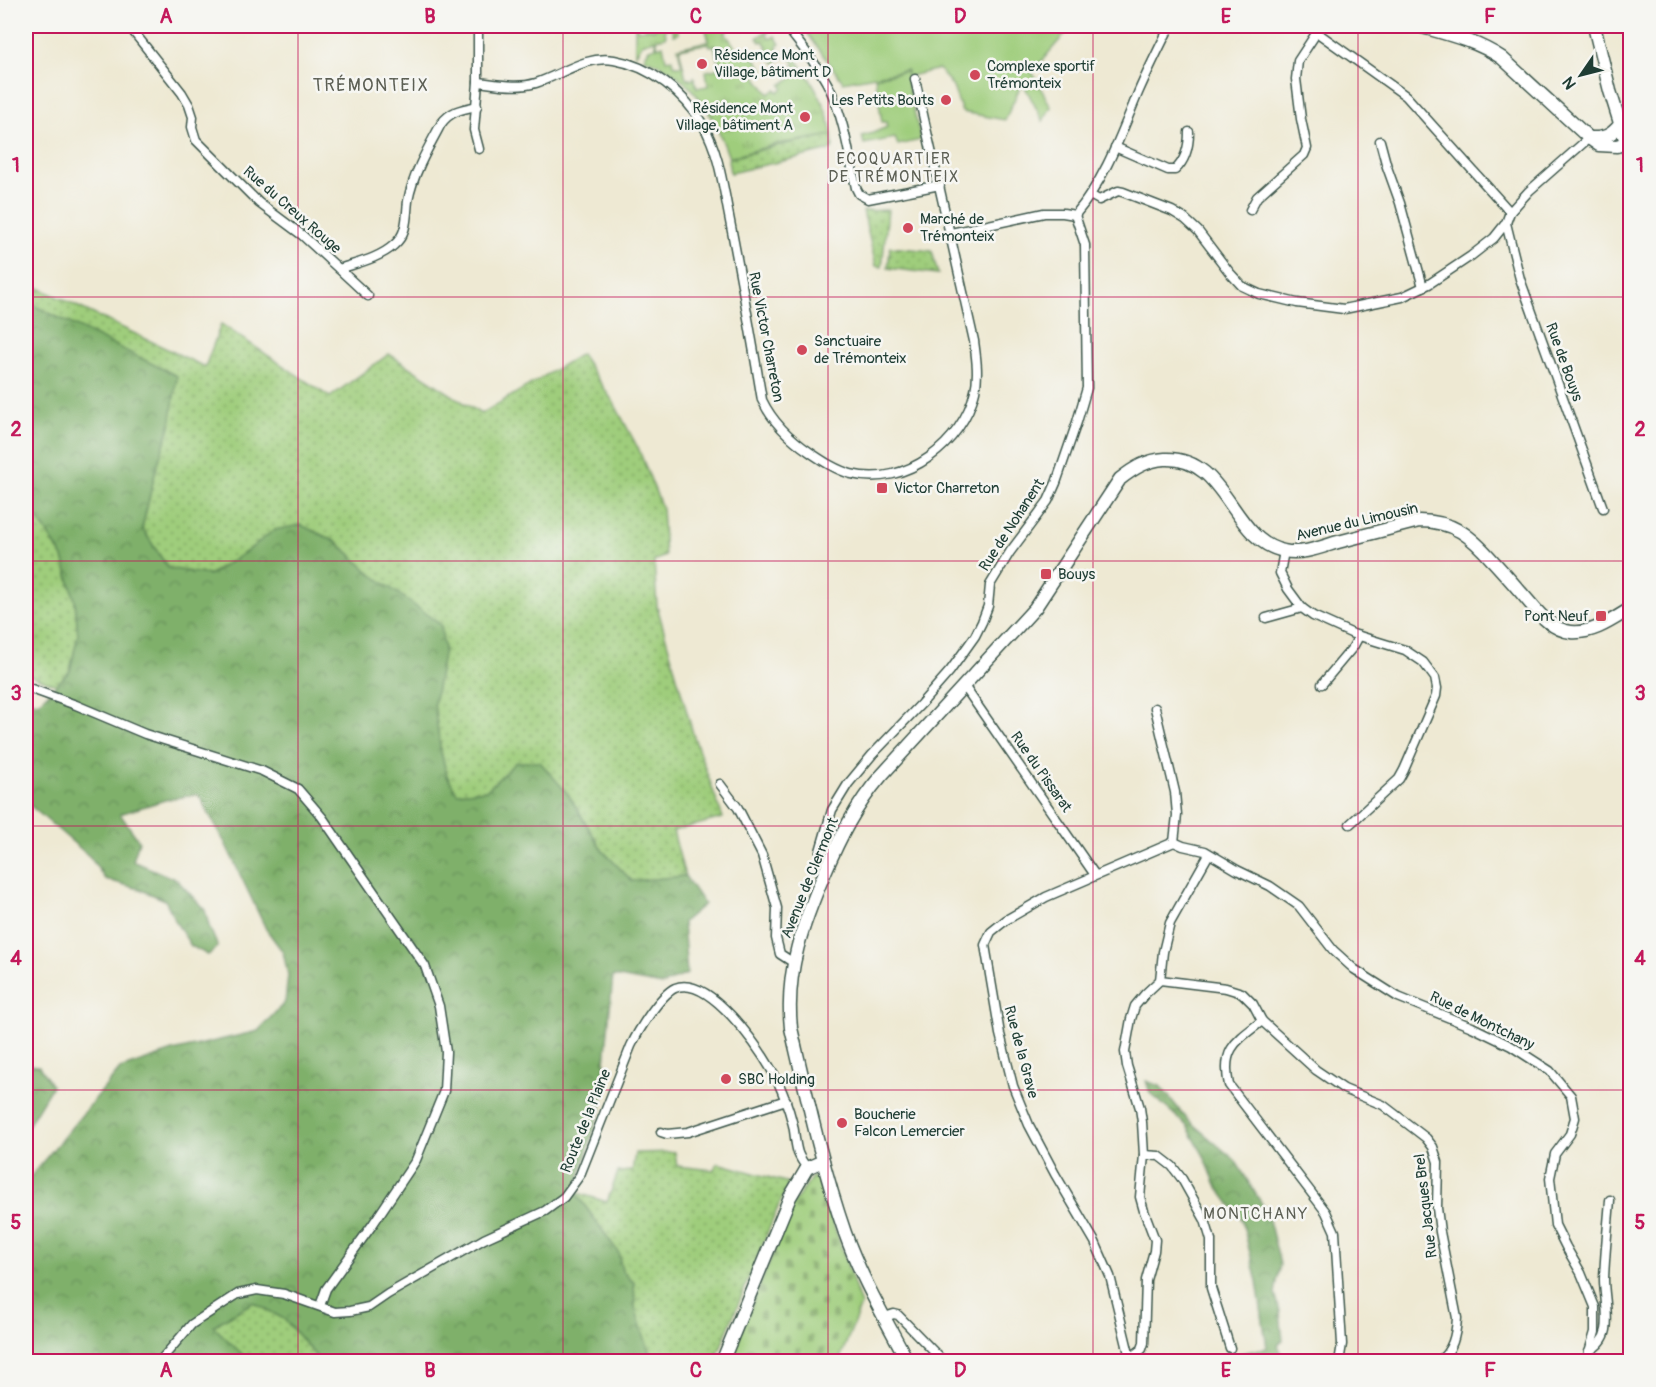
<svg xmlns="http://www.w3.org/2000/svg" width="1656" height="1387" viewBox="0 0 1656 1387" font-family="Pangolin,sans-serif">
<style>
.grass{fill:url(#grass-dots);stroke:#5f8558;stroke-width:1.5}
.forest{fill:url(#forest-crowns);stroke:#4f7650;stroke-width:1.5}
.cemetery{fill:url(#cemetery-stones);stroke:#5f8558;stroke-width:1.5}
.park{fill:url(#park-tufts);stroke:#5f8558;stroke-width:1.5;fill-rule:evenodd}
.garden{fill:#9fcd7b;stroke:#5f8558;stroke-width:1.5}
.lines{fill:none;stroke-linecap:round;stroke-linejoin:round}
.street-casing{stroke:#3e574c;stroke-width:11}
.secondary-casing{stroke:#3e574c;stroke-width:15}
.street{stroke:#fff;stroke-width:8}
.secondary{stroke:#fff;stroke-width:12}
.grid{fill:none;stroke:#c2185b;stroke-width:1.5;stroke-opacity:0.55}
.poi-dot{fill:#d1495b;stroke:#f6f6f2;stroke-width:2}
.labels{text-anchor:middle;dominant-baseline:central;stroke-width:5;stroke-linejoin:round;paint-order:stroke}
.poi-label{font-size:15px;fill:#1f3d34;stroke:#f6f6f2;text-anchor:start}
.street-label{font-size:15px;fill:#1f3d34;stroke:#f6f6f2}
.neighbourhood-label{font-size:16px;letter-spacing:1.5px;fill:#5c5f54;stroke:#f6f6f2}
.quarter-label{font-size:18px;letter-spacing:1.5px;fill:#5c5f54;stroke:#f6f6f2}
.neatline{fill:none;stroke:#c2185b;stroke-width:2}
.grid-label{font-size:20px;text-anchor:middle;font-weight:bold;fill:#c2185b}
</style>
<defs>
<pattern id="grass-dots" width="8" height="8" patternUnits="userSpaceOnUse" patternTransform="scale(1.5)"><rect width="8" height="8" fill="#9fcd7b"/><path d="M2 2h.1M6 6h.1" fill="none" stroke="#81a866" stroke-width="1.8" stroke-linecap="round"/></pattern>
<pattern id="forest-crowns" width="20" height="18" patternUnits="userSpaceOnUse" patternTransform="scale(1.5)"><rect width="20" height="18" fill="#7fb06b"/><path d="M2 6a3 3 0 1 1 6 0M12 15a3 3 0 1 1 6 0" fill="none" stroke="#679059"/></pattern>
<pattern id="cemetery-stones" width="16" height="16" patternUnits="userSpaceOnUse" patternTransform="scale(1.5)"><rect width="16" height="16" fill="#9fcd7b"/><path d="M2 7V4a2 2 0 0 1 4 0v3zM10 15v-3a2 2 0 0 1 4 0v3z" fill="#81a866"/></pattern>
<pattern id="park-tufts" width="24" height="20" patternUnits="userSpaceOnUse" patternTransform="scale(1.5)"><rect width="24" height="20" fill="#9fcd7b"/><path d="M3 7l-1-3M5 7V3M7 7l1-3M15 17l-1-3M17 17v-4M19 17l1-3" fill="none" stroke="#81a866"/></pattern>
</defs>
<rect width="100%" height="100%" fill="#f6f6f2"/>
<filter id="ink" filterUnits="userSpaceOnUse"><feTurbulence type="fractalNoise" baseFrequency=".0167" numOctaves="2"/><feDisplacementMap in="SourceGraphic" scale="12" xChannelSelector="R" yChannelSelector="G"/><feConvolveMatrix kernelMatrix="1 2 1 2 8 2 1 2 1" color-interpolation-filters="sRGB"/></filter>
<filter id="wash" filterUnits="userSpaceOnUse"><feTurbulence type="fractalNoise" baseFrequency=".008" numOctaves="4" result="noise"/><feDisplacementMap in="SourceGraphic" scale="24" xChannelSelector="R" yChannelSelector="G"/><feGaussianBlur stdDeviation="1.35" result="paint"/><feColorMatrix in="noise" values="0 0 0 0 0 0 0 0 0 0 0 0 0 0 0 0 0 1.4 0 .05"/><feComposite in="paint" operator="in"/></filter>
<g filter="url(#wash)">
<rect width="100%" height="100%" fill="#eee9d3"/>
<g class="grass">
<path d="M 832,135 L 833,146 L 831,150 L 730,173 L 728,159 L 775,146 Z"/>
<path d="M 888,210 L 882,267 L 876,266 L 863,211 Z"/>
<path d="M 890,247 L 932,251 L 938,274 L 888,268 Z"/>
<path d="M 26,282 L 205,367 L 221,324 L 330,397 L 389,354 L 481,414 L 581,354 L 614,403 L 639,450 L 662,508 L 665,556 L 654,561 L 657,606 L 694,737 L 723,818 L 673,831 L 685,876 L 632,881 L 602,850 L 568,794 L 516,762 L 487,790 L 457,793 L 447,776 L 441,752 L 434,704 L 444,649 L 370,573 L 337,542 L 274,531 L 246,552 L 209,575 L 168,569 L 142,528 L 156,469 L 170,426 L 34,305 L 26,323 Z"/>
<path d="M 26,505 L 44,528 L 63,557 L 75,601 L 78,635 L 70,671 L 56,685 L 26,674 Z"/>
<path d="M 675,1152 L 677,1166 L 714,1170 L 718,1163 L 789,1183 L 776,1212 L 715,1361 L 652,1361 L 635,1308 L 634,1283 L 622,1271 L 618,1252 L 575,1192 L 607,1202 L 618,1172 L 632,1171 L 635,1153 Z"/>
<path d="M 253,1302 L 284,1319 L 320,1361 L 249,1361 L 213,1326 Z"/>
</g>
<g class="forest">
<path d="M 33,305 L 177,376 L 170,426 L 156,469 L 142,528 L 168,568 L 209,575 L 246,552 L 274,530 L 301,525 L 337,542 L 370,573 L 441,625 L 444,649 L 434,704 L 441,752 L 447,776 L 457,793 L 487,790 L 516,762 L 540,762 L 568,794 L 602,850 L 632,881 L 685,876 L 704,904 L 683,922 L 687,974 L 662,985 L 613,976 L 601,1106 L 575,1192 L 618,1252 L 622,1271 L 634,1283 L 635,1308 L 652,1361 L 320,1361 L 284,1319 L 253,1302 L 213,1326 L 249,1361 L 26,1361 L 26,1182 L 120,1069 L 173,1051 L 258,1031 L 285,1002 L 288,975 L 283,952 L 266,929 L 225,843 L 198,794 L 165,800 L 120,814 L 139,841 L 133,861 L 177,880 L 205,910 L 209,926 L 218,947 L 208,955 L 191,946 L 177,924 L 165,900 L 139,889 L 105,879 L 90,857 L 26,802 L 26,699 L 38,703 L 70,671 L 78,635 L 75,601 L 63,557 L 44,528 L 26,505 L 26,323 Z"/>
<path d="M 26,1065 L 39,1066 L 52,1086 L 26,1129 Z"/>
<path d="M 1146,1081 L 1160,1086 L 1188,1120 L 1235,1160 L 1267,1212 L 1280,1264 L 1275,1294 L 1280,1312 L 1283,1341 L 1278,1345 L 1285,1361 L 1212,1361 L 1212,1359 L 1267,1348 L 1257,1282 L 1242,1220 L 1216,1185 L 1204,1156 L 1187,1126 L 1150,1093 Z"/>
</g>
<path class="cemetery" d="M 812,1177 L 818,1179 L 861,1305 L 839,1361 L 729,1362 L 793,1204 Z"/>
<path class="park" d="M 635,26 L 637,26 L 638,30 L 651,28 L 651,30 L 654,30 L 654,28 L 666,26 L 685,26 L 677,27 L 678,34 L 674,35 L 672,27 L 665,29 L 666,37 L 656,39 L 658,47 L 663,45 L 666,60 L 672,59 L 675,66 L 682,66 L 678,48 L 709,41 L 705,26 L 731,26 L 731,28 L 725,33 L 738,51 L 741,49 L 744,53 L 747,50 L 747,48 L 763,69 L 760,68 L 757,71 L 758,73 L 755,75 L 769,94 L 776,89 L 778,92 L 783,88 L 781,85 L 797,74 L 798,72 L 793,65 L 795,64 L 788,54 L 775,63 L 766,50 L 768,48 L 763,41 L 760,42 L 757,38 L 769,29 L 767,26 L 773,26 L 774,28 L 766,34 L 770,39 L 775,36 L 780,44 L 776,47 L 781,55 L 789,49 C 809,76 827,101 832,135 L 773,145 L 729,158 C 717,123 701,91 669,70 C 662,65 652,62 644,58 L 649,49 L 656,47 L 655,40 L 643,43 L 635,55 ZM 709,43 L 710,46 L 714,45 L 718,61 L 721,61 L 722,68 L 706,71 L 708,86 L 697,88 L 694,76 L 694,79 L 690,80 L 689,78 L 686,78 L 679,49 Z"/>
<path class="garden" d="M 802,26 L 1072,26 L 1032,72 L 1051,107 L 1043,121 L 1025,87 L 1021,85 L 1005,120 L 962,112 L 953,87 L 939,69 L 906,77 L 921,140 L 898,145 L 895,138 L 864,144 L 862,136 L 873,133 L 887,127 L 886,122 L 882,122 L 875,77 L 906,71 L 907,75 L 907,70 L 843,82 Z"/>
</g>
<g filter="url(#ink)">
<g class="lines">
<g class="street-casing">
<g id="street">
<path d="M 129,26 L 182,93 L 189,105 L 193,117 L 192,127 L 196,140 L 259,203 L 302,235 L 339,269 C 357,263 380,258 394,245 C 408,233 406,217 408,201 C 413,174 428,148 441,124 C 450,111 462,109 477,106"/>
<path d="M 478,26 L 478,82 L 474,130 L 479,149"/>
<path d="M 786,26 C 801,46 818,65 829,87 C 844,118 849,155 856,188 L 859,194 L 868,199 L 940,185"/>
<path d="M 1308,26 L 1406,96 L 1510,212"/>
<path d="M 478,82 C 497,84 517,89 536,83 C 561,75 586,55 614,60 C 650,66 685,93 703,125 C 719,152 723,186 729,216 C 741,278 752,339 762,400 C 773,423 790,439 811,453 C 823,461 836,470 851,474 C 906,488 963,443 975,391 C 979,374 976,357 974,341 L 915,79"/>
<path d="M 1380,141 L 1387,167 L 1400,203 L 1423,287"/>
<path d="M 1115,147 L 1168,170 L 1175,170 C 1186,160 1189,146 1189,132"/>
<path d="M 1090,195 L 1099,200 L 1118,191 L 1123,192 L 1172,211 L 1185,219 L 1198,231 L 1230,273 L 1242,286 L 1259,294 L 1297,303 L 1344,309 L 1402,297 L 1429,284 L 1471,256 L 1494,238 L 1506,223 L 1510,212 L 1529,191 L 1589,138"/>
<path d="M 1250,210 L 1257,197 L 1304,155 L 1307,148 L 1301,119 L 1296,79 L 1298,61 L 1317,32"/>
<path d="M 1075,215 C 1105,180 1121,134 1138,93 C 1148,70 1159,48 1170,26"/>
<path d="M 1506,223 L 1520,279 L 1603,508"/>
<path d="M 951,233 L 1044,213 L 1063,213 L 1075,215"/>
<path d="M 339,269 L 368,296"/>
<path d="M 1284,551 L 1280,573 L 1288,589 L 1302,608 L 1313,616 L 1353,634 L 1405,650 L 1423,662 L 1435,678 L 1437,688 L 1436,696 L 1404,770 L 1399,779 L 1350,824"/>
<path d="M 1266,618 L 1302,608"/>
<path d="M 1322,684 L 1353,647 L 1359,636"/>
<path d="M 964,686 L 1095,875"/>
<path d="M 26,687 L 76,705 L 145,734 L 262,771 L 298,789 L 322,817 L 425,966 L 439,1006 L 446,1052 L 444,1091 L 416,1160 L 373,1224 L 326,1289 L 320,1306"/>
<path d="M 1155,708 L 1175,792 L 1177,815 L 1174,842"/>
<path d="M 720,784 L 738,808 L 762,855 L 777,908 L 776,938 L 780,954 L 794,963"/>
<path d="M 1174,842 L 1183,846 L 1205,851 L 1237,870 L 1270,886 L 1299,906 L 1333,950 L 1354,969 L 1398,997 L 1472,1027 L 1511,1046 L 1550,1071 L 1571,1096 L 1575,1118 L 1570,1134 L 1555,1154 L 1550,1178 L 1555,1225 L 1566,1247 L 1581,1273 L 1595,1307 L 1595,1332 L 1586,1362"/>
<path d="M 828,866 L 821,855 L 820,851 L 832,810 L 848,784 L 872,755 L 921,704 L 950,671 L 975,636 L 982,622 L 988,606 L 990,585 L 1010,552 L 1048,501 L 1056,483 L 1077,422 L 1087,388 L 1085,245 L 1075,215"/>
<path d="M 1160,980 L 1226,988 L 1242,993 L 1253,1004 L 1262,1021 L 1316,1070 L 1344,1089 L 1383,1105 L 1426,1138 L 1433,1147 L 1438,1162 L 1437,1208 L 1440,1232 L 1457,1318 C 1456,1335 1453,1351 1438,1362"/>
<path d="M 1262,1021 C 1236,1041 1221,1049 1229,1085 L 1326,1212 L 1335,1232 L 1342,1344 L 1339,1362"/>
<path d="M 661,1132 L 667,1134 L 688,1132 L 786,1100"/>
<path d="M 1144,1155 L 1159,1156 L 1172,1166 L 1182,1179 L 1205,1220 L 1211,1240 L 1211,1288 L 1230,1348"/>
<path d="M 885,1317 L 894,1314 L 898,1315 L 944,1362"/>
<path d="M 1589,1351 C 1598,1346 1604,1340 1606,1330 C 1609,1314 1604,1295 1604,1279 C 1605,1252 1608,1226 1610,1200"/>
<path d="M 1130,1358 L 1142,1349 L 1144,1343 L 1146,1280 L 1154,1251 L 1155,1240 L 1144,1211 L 1140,1197 L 1144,1155 L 1142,1122 L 1140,1108 L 1127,1066 L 1125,1052 L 1131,1019 L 1135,1006 L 1145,994 L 1160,980 L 1163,952 L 1170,923 L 1209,854"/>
<path d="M 159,1362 L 192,1324 L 238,1294 L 257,1290 L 284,1294 L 335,1312 L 350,1311 L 369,1307 L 388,1294 L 484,1239 L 545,1211 L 564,1197 L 580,1175 L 631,1046 C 638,1031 660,995 675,988 C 709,974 759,1048 774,1074 C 778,1081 782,1091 785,1099 C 788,1107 791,1117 793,1125 C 795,1134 795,1144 798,1153 C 800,1158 804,1164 807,1168"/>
<path d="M 1131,1362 L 1110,1276 L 1095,1242 L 1055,1174 L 1029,1125 L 1013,1086 L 1000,1034 L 985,945 L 991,932 L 1006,920 L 1046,897 L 1174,842"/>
</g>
</g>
<g class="secondary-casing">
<g id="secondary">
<path d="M 1419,26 C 1447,34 1477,41 1502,58 L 1589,138 L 1599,145 L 1617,146 L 1626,143"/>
<path d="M 1594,26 L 1610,91 L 1630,155"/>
<path d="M 1591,138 C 1613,139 1617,127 1630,113"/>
<path d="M 722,1362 L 790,1197 L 807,1168 L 823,1161"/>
<path d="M 908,1362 C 886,1320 861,1278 845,1233 C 822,1167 807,1097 791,1028 C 785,971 803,923 825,872 C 840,837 856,805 881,776 L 1035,608 L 1120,479 C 1134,468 1147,460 1165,459 C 1227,456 1231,541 1284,551 C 1302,555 1321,547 1338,542 C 1365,535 1392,528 1419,521 C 1454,521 1471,536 1493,561 C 1506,575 1518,589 1530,603 C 1541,616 1553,630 1571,632 C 1593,634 1612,620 1630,609"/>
</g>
</g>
<use href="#street" class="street"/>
<use href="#secondary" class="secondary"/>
</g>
</g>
<path class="grid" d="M 298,26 L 298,1362M 563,26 L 563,1362M 828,26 L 828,1362M 1093,26 L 1093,1362M 1358,26 L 1358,1362M 26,297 L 1630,297M 26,561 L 1630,561M 26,826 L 1630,826M 26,1090 L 1630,1090"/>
<g class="poi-dot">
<circle cx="702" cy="64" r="6"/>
<circle cx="975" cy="75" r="6"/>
<circle cx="946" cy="100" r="6"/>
<circle cx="805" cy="117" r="6"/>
<circle cx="908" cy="228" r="6"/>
<circle cx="802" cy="350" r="6"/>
<rect x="876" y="482" width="12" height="12" rx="3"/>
<rect x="1040" y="568" width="12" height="12" rx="3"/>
<rect x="1595" y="610" width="12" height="12" rx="3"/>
<circle cx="726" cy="1079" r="6"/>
<circle cx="842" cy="1123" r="6"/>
</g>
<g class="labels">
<g class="poi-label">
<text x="714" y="55">Résidence Mont<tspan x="714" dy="17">Village, bâtiment D</tspan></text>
<text x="987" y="66">Complexe sportif<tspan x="987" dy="17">Trémonteix</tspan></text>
<text x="934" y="100" text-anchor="end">Les Petits Bouts</text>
<text x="793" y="108" text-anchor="end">Résidence Mont<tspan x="793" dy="17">Village, bâtiment A</tspan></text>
<text x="920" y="219">Marché de<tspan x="920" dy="17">Trémonteix</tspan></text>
<text x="814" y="341">Sanctuaire<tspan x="814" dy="17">de Trémonteix</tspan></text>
<text x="894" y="488">Victor Charreton</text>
<text x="1058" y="574">Bouys</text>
<text x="1589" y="616" text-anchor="end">Pont Neuf</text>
<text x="738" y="1079">SBC Holding</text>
<text x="854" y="1114">Boucherie<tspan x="854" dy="17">Falcon Lemercier</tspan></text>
</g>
<g class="street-label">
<text transform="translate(292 210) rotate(41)">Rue du Creux Rouge</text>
<text transform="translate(766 337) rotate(79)">Rue Victor Charreton</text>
<text transform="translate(1564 362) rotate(70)">Rue de Bouys</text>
<text transform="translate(1357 522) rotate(-13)">Avenue du Limousin</text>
<text transform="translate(1012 525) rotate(-57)">Rue de Nohanent</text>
<text transform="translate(1041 772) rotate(55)">Rue du Pissarat</text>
<text transform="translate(810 878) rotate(-68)">Avenue de Clermont</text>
<text transform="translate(1482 1021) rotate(26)">Rue de Montchany</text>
<text transform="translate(1021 1052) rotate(75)">Rue de la Grave</text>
<text transform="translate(586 1121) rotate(-68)">Route de la Plaine</text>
<text transform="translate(1426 1206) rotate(-97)">Rue Jacques Brel</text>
</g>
<g class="neighbourhood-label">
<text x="894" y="159">ECOQUARTIER<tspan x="894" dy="18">DE TRÉMONTEIX</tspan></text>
<text x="1256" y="1214">MONTCHANY</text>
</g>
<g class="quarter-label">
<text x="371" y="85">TRÉMONTEIX</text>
</g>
</g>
<rect width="1656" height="1387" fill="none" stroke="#f6f6f2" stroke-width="66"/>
<g transform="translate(1581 75) rotate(235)" stroke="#f6f6f2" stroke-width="4.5" paint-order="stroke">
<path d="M0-4.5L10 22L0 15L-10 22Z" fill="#1f3d34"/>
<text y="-9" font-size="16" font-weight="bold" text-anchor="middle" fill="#1f3d34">N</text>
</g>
<rect x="33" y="33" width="1590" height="1321" class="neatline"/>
<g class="grid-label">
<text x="166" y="23">A</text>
<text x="430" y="23">B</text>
<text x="696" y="23">C</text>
<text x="960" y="23">D</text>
<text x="1226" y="23">E</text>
<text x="1490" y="23">F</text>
<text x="16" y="172">1</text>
<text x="1640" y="172">1</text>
<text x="16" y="436">2</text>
<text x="1640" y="436">2</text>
<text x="16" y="700">3</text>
<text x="1640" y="700">3</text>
<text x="16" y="965">4</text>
<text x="1640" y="965">4</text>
<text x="16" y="1229">5</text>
<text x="1640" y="1229">5</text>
<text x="166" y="1377">A</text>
<text x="430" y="1377">B</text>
<text x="696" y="1377">C</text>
<text x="960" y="1377">D</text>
<text x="1226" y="1377">E</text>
<text x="1490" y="1377">F</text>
</g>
</svg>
